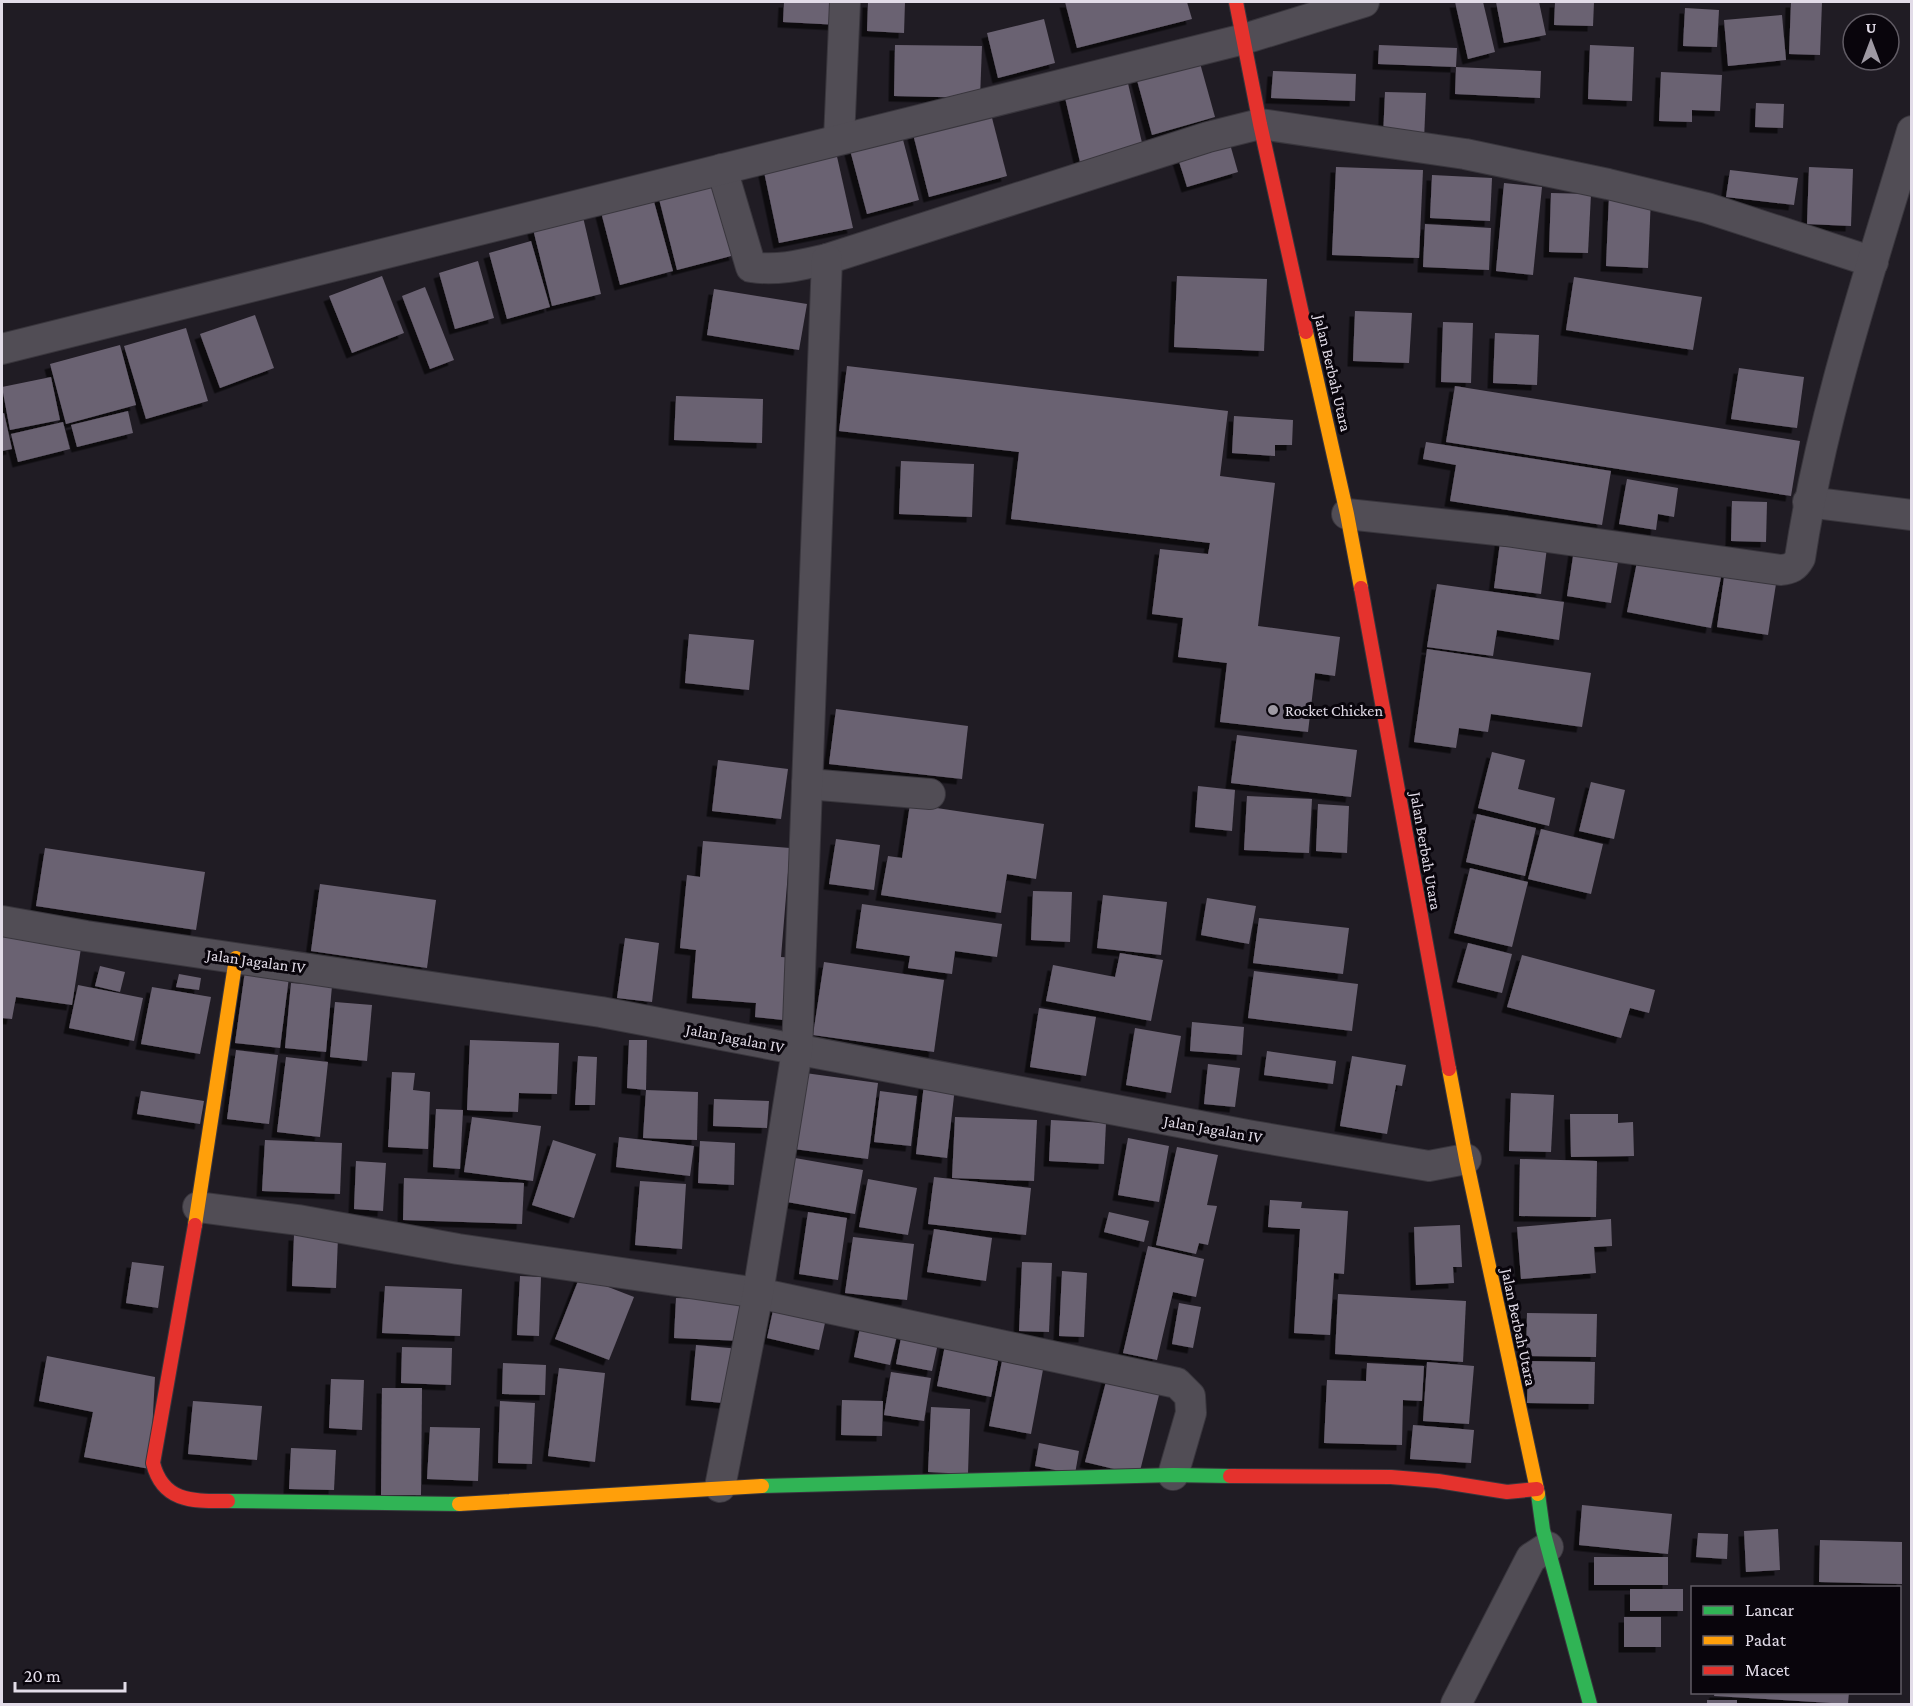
<svg xmlns="http://www.w3.org/2000/svg" width="1913" height="1706" viewBox="0 0 1913 1706" font-family="'Crimson Pro',serif">
<style>
.building{fill:#6b6272;filter:url(#shadow)}
.lines{fill:none;stroke-linecap:round;stroke-linejoin:round}
.street-casing{stroke:#39363d;stroke-width:32}
.fast-casing{stroke:#39363d;stroke-width:16}
.slow-casing{stroke:#39363d;stroke-width:16}
.jam-casing{stroke:#39363d;stroke-width:16}
.street{stroke:#514d55;stroke-width:30}
.fast{stroke:#30b455;stroke-width:14}
.slow{stroke:#ff9f0a;stroke-width:14}
.jam{stroke:#e5322d;stroke-width:14}
.poi-dot{fill:#9e99a3;stroke:#09050c;stroke-width:2}
.labels{text-anchor:middle;dominant-baseline:central;stroke-width:6;stroke-linejoin:round;paint-order:stroke}
.street-label{font-size:16px;fill:#e2dce8;stroke:#09050c}
.poi-label{font-size:16px;fill:#e2dce8;stroke:#09050c;text-anchor:start}
</style>
<defs>
<filter id="shadow"><feDropShadow dx="-5.5" dy="5.5" stdDeviation="0" flood-color="#0009"/></filter>
</defs>
<rect width="100%" height="100%" fill="#201c24"/>
<g class="building">
<path d="M 784,2 L 841,2 L 840,25 L 783,22 Z"/>
<path d="M 868,2 L 905,2 L 904,33 L 867,31 Z"/>
<path d="M 1065,2 L 1187,2 L 1192,19 L 1077,48 Z"/>
<path d="M 1455,2 L 1483,2 L 1495,52 L 1468,59 Z"/>
<path d="M 1496,2 L 1539,2 L 1546,35 L 1504,43 Z"/>
<path d="M 1555,2 L 1594,2 L 1593,26 L 1554,25 Z"/>
<path d="M 1791,2 L 1822,2 L 1820,55 L 1789,54 Z"/>
<path d="M 1685,8 L 1719,10 L 1717,47 L 1683,46 Z"/>
<path d="M 1782,15 L 1786,60 L 1728,66 L 1724,20 Z"/>
<path d="M 1044,19 L 1055,63 L 998,78 L 987,33 Z"/>
<path d="M 895,45 L 982,46 L 980,98 L 894,96 Z"/>
<path d="M 1379,45 L 1457,48 L 1456,67 L 1541,71 L 1540,98 L 1455,94 L 1456,67 L 1378,64 Z"/>
<path d="M 1590,45 L 1634,47 L 1632,101 L 1588,99 Z"/>
<path d="M 1198,56 L 1215,117 L 1152,135 L 1135,73 Z"/>
<path d="M 1273,71 L 1356,74 L 1355,101 L 1271,98 Z"/>
<path d="M 1661,72 L 1722,75 L 1720,111 L 1692,110 L 1692,122 L 1659,121 Z"/>
<path d="M 1126,75 L 1143,147 L 1080,162 L 1063,89 Z"/>
<path d="M 1385,92 L 1426,93 L 1424,140 L 1383,138 Z"/>
<path d="M 1756,103 L 1784,104 L 1783,128 L 1755,127 Z"/>
<path d="M 991,114 L 1007,176 L 929,197 L 913,134 Z"/>
<path d="M 902,136 L 919,200 L 867,214 L 850,150 Z"/>
<path d="M 1228,137 L 1238,172 L 1187,187 L 1176,152 Z"/>
<path d="M 836,152 L 853,228 L 779,243 L 763,167 Z"/>
<path d="M 1336,167 L 1423,170 L 1419,258 L 1332,255 Z"/>
<path d="M 1809,167 L 1853,169 L 1851,226 L 1807,224 Z"/>
<path d="M 1730,170 L 1798,178 L 1794,205 L 1726,197 Z"/>
<path d="M 1432,175 L 1492,178 L 1490,221 L 1430,218 Z"/>
<path d="M 715,180 L 735,255 L 677,270 L 658,195 Z"/>
<path d="M 1504,183 L 1542,187 L 1533,275 L 1496,271 Z"/>
<path d="M 1551,193 L 1591,194 L 1588,253 L 1549,252 Z"/>
<path d="M 1609,196 L 1651,197 L 1648,268 L 1606,266 Z"/>
<path d="M 653,198 L 673,271 L 620,285 L 601,212 Z"/>
<path d="M 583,217 L 601,294 L 552,306 L 533,229 Z"/>
<path d="M 1425,224 L 1491,228 L 1489,270 L 1423,267 Z"/>
<path d="M 531,241 L 550,307 L 507,319 L 489,253 Z"/>
<path d="M 478,261 L 494,318 L 455,329 L 439,273 Z"/>
<path d="M 382,276 L 404,333 L 352,353 L 329,296 Z"/>
<path d="M 1177,276 L 1267,279 L 1264,351 L 1174,347 Z"/>
<path d="M 1574,277 L 1702,297 L 1693,350 L 1566,330 Z"/>
<path d="M 425,287 L 454,360 L 430,369 L 402,296 Z"/>
<path d="M 714,289 L 807,304 L 799,350 L 707,335 Z"/>
<path d="M 1355,311 L 1412,313 L 1409,363 L 1353,361 Z"/>
<path d="M 255,315 L 274,368 L 220,388 L 200,334 Z"/>
<path d="M 1443,322 L 1473,323 L 1471,383 L 1441,382 Z"/>
<path d="M 186,328 L 208,401 L 146,419 L 124,346 Z"/>
<path d="M 1495,333 L 1539,335 L 1537,385 L 1493,383 Z"/>
<path d="M 120,345 L 136,405 L 66,424 L 50,364 Z"/>
<path d="M 847,366 L 1228,411 L 1220,476 L 1275,483 L 1258,626 L 1340,637 L 1335,676 L 1315,673 L 1308,732 L 1220,722 L 1227,663 L 1178,657 L 1183,618 L 1152,614 L 1160,549 L 1208,554 L 1210,543 L 1011,519 L 1019,452 L 839,431 Z"/>
<path d="M 1739,368 L 1804,377 L 1797,428 L 1731,419 Z"/>
<path d="M 51,377 L 60,420 L 10,430 L 2,387 Z"/>
<path d="M 1455,386 L 1800,441 L 1791,496 L 1446,442 Z"/>
<path d="M 676,396 L 763,399 L 762,443 L 674,440 Z"/>
<path d="M 128,411 L 133,433 L 77,447 L 71,425 Z"/>
<path d="M 4,413 L 12,449 L 2,451 L 2,414 Z"/>
<path d="M 1234,416 L 1293,420 L 1292,445 L 1275,445 L 1275,456 L 1232,453 Z"/>
<path d="M 63,422 L 70,449 L 18,462 L 11,434 Z"/>
<path d="M 1426,442 L 1611,471 L 1602,525 L 1450,501 L 1456,465 L 1423,459 Z"/>
<path d="M 901,461 L 974,464 L 972,517 L 899,514 Z"/>
<path d="M 1627,479 L 1678,488 L 1674,517 L 1658,514 L 1656,530 L 1619,524 Z"/>
<path d="M 1732,501 L 1767,502 L 1766,542 L 1731,541 Z"/>
<path d="M 1501,535 L 1548,540 L 1541,594 L 1494,588 Z"/>
<path d="M 1575,543 L 1620,550 L 1611,603 L 1567,596 Z"/>
<path d="M 1639,552 L 1723,567 L 1711,628 L 1627,612 Z"/>
<path d="M 1726,563 L 1778,571 L 1768,635 L 1717,627 Z"/>
<path d="M 1437,584 L 1564,602 L 1559,640 L 1497,630 L 1493,656 L 1427,647 Z"/>
<path d="M 689,634 L 754,640 L 749,690 L 685,683 Z"/>
<path d="M 1427,649 L 1591,673 L 1582,727 L 1491,714 L 1488,732 L 1459,728 L 1456,748 L 1414,742 Z"/>
<path d="M 836,709 L 968,726 L 962,779 L 829,764 Z"/>
<path d="M 1237,735 L 1357,750 L 1351,797 L 1231,783 Z"/>
<path d="M 1492,752 L 1525,760 L 1518,789 L 1555,798 L 1549,826 L 1478,808 Z"/>
<path d="M 718,760 L 788,769 L 781,819 L 712,811 Z"/>
<path d="M 1591,782 L 1625,790 L 1614,839 L 1579,831 Z"/>
<path d="M 1198,786 L 1235,790 L 1232,831 L 1195,827 Z"/>
<path d="M 1247,796 L 1312,799 L 1309,853 L 1244,850 Z"/>
<path d="M 910,804 L 1044,824 L 1036,879 L 1007,874 L 1001,913 L 881,895 L 888,856 L 902,858 Z"/>
<path d="M 1318,804 L 1349,806 L 1347,853 L 1316,851 Z"/>
<path d="M 1477,814 L 1536,828 L 1525,876 L 1466,862 Z"/>
<path d="M 1541,829 L 1603,844 L 1591,894 L 1528,879 Z"/>
<path d="M 836,839 L 880,845 L 874,890 L 829,884 Z"/>
<path d="M 703,841 L 790,848 L 781,957 L 797,958 L 793,1021 L 755,1017 L 756,1003 L 692,998 L 696,950 L 680,948 L 687,875 L 700,877 Z"/>
<path d="M 45,848 L 205,872 L 196,930 L 36,906 Z"/>
<path d="M 1470,868 L 1528,882 L 1512,947 L 1454,933 Z"/>
<path d="M 320,884 L 436,900 L 427,968 L 311,951 Z"/>
<path d="M 1033,891 L 1072,892 L 1070,942 L 1031,940 Z"/>
<path d="M 1103,895 L 1167,902 L 1161,955 L 1097,948 Z"/>
<path d="M 1207,898 L 1256,906 L 1249,944 L 1201,935 Z"/>
<path d="M 862,904 L 1002,924 L 997,957 L 955,951 L 952,974 L 908,968 L 910,956 L 856,948 Z"/>
<path d="M 1259,918 L 1349,928 L 1343,974 L 1253,963 Z"/>
<path d="M 2,929 L 82,942 L 72,1005 L 16,997 L 12,1019 L 2,1018 Z"/>
<path d="M 625,938 L 659,943 L 652,1002 L 617,998 Z"/>
<path d="M 1468,943 L 1512,954 L 1502,993 L 1457,982 Z"/>
<path d="M 1120,953 L 1163,960 L 1151,1021 L 1046,1001 L 1053,965 L 1115,977 Z"/>
<path d="M 1522,955 L 1655,990 L 1649,1013 L 1630,1008 L 1621,1038 L 1507,1007 Z"/>
<path d="M 824,962 L 944,980 L 934,1052 L 813,1035 Z"/>
<path d="M 100,966 L 125,972 L 120,992 L 95,986 Z"/>
<path d="M 245,971 L 289,977 L 280,1048 L 235,1043 Z"/>
<path d="M 1254,971 L 1358,984 L 1352,1031 L 1248,1018 Z"/>
<path d="M 179,974 L 201,978 L 199,990 L 176,987 Z"/>
<path d="M 291,983 L 332,986 L 326,1052 L 285,1048 Z"/>
<path d="M 78,985 L 143,998 L 134,1041 L 69,1028 Z"/>
<path d="M 152,987 L 211,997 L 200,1054 L 141,1044 Z"/>
<path d="M 335,1002 L 372,1005 L 367,1061 L 330,1057 Z"/>
<path d="M 1039,1008 L 1096,1017 L 1086,1076 L 1030,1067 Z"/>
<path d="M 1192,1022 L 1244,1027 L 1242,1055 L 1190,1051 Z"/>
<path d="M 1135,1028 L 1181,1036 L 1171,1093 L 1126,1085 Z"/>
<path d="M 470,1040 L 559,1043 L 557,1094 L 519,1093 L 518,1112 L 467,1110 Z"/>
<path d="M 629,1040 L 647,1040 L 646,1090 L 627,1088 Z"/>
<path d="M 236,1050 L 278,1055 L 269,1124 L 227,1119 Z"/>
<path d="M 1267,1051 L 1336,1061 L 1333,1084 L 1264,1075 Z"/>
<path d="M 578,1056 L 597,1057 L 595,1105 L 575,1105 Z"/>
<path d="M 1352,1056 L 1406,1065 L 1402,1086 L 1396,1085 L 1387,1134 L 1340,1126 Z"/>
<path d="M 286,1057 L 328,1062 L 320,1137 L 277,1132 Z"/>
<path d="M 1208,1064 L 1240,1068 L 1235,1107 L 1204,1104 Z"/>
<path d="M 392,1072 L 415,1073 L 413,1090 L 430,1092 L 428,1149 L 388,1147 Z"/>
<path d="M 805,1073 L 878,1083 L 868,1159 L 794,1149 Z"/>
<path d="M 924,1084 L 955,1087 L 947,1158 L 916,1154 Z"/>
<path d="M 646,1090 L 698,1092 L 697,1140 L 643,1138 Z"/>
<path d="M 141,1091 L 204,1101 L 200,1124 L 137,1114 Z"/>
<path d="M 880,1091 L 917,1096 L 911,1146 L 874,1142 Z"/>
<path d="M 1511,1093 L 1554,1095 L 1551,1152 L 1509,1151 Z"/>
<path d="M 714,1099 L 769,1101 L 767,1128 L 713,1126 Z"/>
<path d="M 436,1109 L 463,1110 L 460,1169 L 433,1167 Z"/>
<path d="M 1570,1114 L 1618,1114 L 1618,1123 L 1633,1122 L 1634,1156 L 1571,1157 Z"/>
<path d="M 472,1117 L 541,1126 L 533,1181 L 464,1172 Z"/>
<path d="M 955,1117 L 1037,1120 L 1034,1181 L 952,1178 Z"/>
<path d="M 1051,1120 L 1106,1123 L 1104,1164 L 1049,1161 Z"/>
<path d="M 619,1137 L 694,1146 L 690,1176 L 616,1167 Z"/>
<path d="M 1128,1138 L 1169,1146 L 1159,1202 L 1118,1195 Z"/>
<path d="M 265,1140 L 342,1143 L 340,1194 L 262,1191 Z"/>
<path d="M 553,1140 L 596,1154 L 574,1218 L 532,1205 Z"/>
<path d="M 700,1141 L 735,1143 L 734,1185 L 698,1183 Z"/>
<path d="M 1177,1147 L 1218,1155 L 1207,1205 L 1217,1206 L 1208,1245 L 1199,1243 L 1196,1254 L 1156,1245 Z"/>
<path d="M 795,1158 L 863,1170 L 855,1214 L 787,1202 Z"/>
<path d="M 1520,1159 L 1597,1161 L 1596,1217 L 1519,1216 Z"/>
<path d="M 356,1161 L 386,1163 L 383,1211 L 354,1209 Z"/>
<path d="M 934,1177 L 1031,1188 L 1026,1235 L 928,1224 Z"/>
<path d="M 404,1178 L 524,1183 L 522,1224 L 403,1220 Z"/>
<path d="M 868,1179 L 917,1188 L 908,1235 L 859,1227 Z"/>
<path d="M 640,1181 L 686,1184 L 682,1249 L 635,1245 Z"/>
<path d="M 1270,1200 L 1302,1202 L 1301,1208 L 1348,1211 L 1344,1274 L 1334,1273 L 1330,1335 L 1294,1333 L 1300,1229 L 1268,1227 Z"/>
<path d="M 808,1212 L 847,1218 L 838,1280 L 799,1274 Z"/>
<path d="M 1109,1212 L 1149,1221 L 1144,1242 L 1104,1232 Z"/>
<path d="M 1611,1219 L 1612,1246 L 1594,1247 L 1596,1273 L 1521,1279 L 1517,1227 Z"/>
<path d="M 1460,1225 L 1462,1267 L 1453,1267 L 1454,1283 L 1416,1285 L 1414,1227 Z"/>
<path d="M 934,1229 L 992,1238 L 986,1281 L 927,1272 Z"/>
<path d="M 294,1235 L 338,1237 L 336,1288 L 292,1286 Z"/>
<path d="M 853,1237 L 914,1244 L 907,1300 L 845,1293 Z"/>
<path d="M 1148,1246 L 1204,1259 L 1196,1297 L 1173,1292 L 1157,1360 L 1123,1353 Z"/>
<path d="M 132,1262 L 164,1266 L 158,1308 L 126,1303 Z"/>
<path d="M 1022,1262 L 1052,1263 L 1049,1332 L 1019,1331 Z"/>
<path d="M 1062,1271 L 1087,1273 L 1084,1337 L 1059,1336 Z"/>
<path d="M 520,1276 L 541,1277 L 539,1336 L 517,1335 Z"/>
<path d="M 580,1276 L 634,1297 L 609,1360 L 555,1339 Z"/>
<path d="M 385,1286 L 462,1289 L 460,1336 L 382,1333 Z"/>
<path d="M 1338,1294 L 1466,1301 L 1463,1362 L 1335,1354 Z"/>
<path d="M 676,1298 L 744,1301 L 742,1341 L 674,1338 Z"/>
<path d="M 775,1301 L 827,1314 L 819,1350 L 767,1338 Z"/>
<path d="M 1179,1303 L 1201,1307 L 1193,1348 L 1172,1344 Z"/>
<path d="M 1527,1313 L 1597,1314 L 1596,1357 L 1526,1356 Z"/>
<path d="M 862,1318 L 899,1327 L 890,1365 L 854,1357 Z"/>
<path d="M 903,1327 L 940,1334 L 932,1371 L 896,1364 Z"/>
<path d="M 946,1340 L 1000,1351 L 991,1397 L 937,1386 Z"/>
<path d="M 696,1345 L 740,1349 L 734,1404 L 691,1400 Z"/>
<path d="M 402,1347 L 452,1348 L 451,1385 L 401,1383 Z"/>
<path d="M 1004,1351 L 1045,1359 L 1031,1434 L 989,1426 Z"/>
<path d="M 47,1356 L 155,1377 L 150,1469 L 84,1457 L 93,1412 L 39,1401 Z"/>
<path d="M 1528,1361 L 1595,1362 L 1594,1404 L 1527,1403 Z"/>
<path d="M 1427,1362 L 1474,1366 L 1469,1424 L 1423,1421 Z"/>
<path d="M 503,1363 L 546,1365 L 545,1395 L 502,1394 Z"/>
<path d="M 1367,1363 L 1424,1366 L 1422,1401 L 1403,1400 L 1402,1445 L 1324,1443 L 1327,1380 L 1366,1381 Z"/>
<path d="M 559,1368 L 605,1373 L 595,1462 L 548,1456 Z"/>
<path d="M 891,1372 L 931,1378 L 924,1421 L 884,1415 Z"/>
<path d="M 1108,1374 L 1161,1387 L 1139,1475 L 1085,1462 Z"/>
<path d="M 331,1379 L 364,1380 L 362,1430 L 329,1428 Z"/>
<path d="M 382,1388 L 422,1388 L 421,1495 L 381,1495 Z"/>
<path d="M 842,1400 L 883,1401 L 882,1436 L 841,1435 Z"/>
<path d="M 193,1401 L 262,1406 L 257,1460 L 188,1454 Z"/>
<path d="M 500,1401 L 535,1403 L 532,1464 L 498,1463 Z"/>
<path d="M 931,1407 L 970,1409 L 968,1474 L 928,1472 Z"/>
<path d="M 1413,1425 L 1474,1430 L 1471,1463 L 1410,1459 Z"/>
<path d="M 430,1427 L 480,1428 L 478,1481 L 427,1479 Z"/>
<path d="M 1039,1443 L 1079,1451 L 1075,1474 L 1035,1466 Z"/>
<path d="M 291,1448 L 336,1450 L 334,1490 L 289,1489 Z"/>
<path d="M 1582,1505 L 1672,1514 L 1668,1554 L 1579,1545 Z"/>
<path d="M 1778,1529 L 1780,1570 L 1746,1572 L 1744,1531 Z"/>
<path d="M 1698,1533 L 1728,1534 L 1727,1559 L 1696,1557 Z"/>
<path d="M 1820,1540 L 1902,1542 L 1902,1584 L 1819,1582 Z"/>
<rect x="1594" y="1557" width="74" height="28"/>
<rect x="1630" y="1589" width="53" height="22"/>
<rect x="1624" y="1617" width="37" height="30"/>
<path d="M 1715,1692 L 1849,1692 L 1848,1704 L 1714,1696 Z"/>
<rect x="1707" y="1700" width="30" height="4"/>
</g>
<g class="lines">
<g class="street-casing">
<g id="street">
<path d="M 839,139 L 845,2"/>
<path d="M 722,169 L 751,267 C 778,271 801,265 827,259 L 1208,137 L 1260,124 L 1465,154 L 1608,184 L 1707,208 L 1873,262"/>
<path d="M 2,349 L 1244,39 L 1364,2"/>
<path d="M 1808,502 L 1912,515"/>
<path d="M 1347,514 L 1506,531 L 1780,570 C 1791,569 1795,567 1800,558 C 1822,413 1870,272 1912,131"/>
<path d="M 807,784 L 930,794"/>
<path d="M 2,921 L 86,936 L 601,1012 L 1247,1135 L 1429,1166 L 1466,1159"/>
<path d="M 198,1207 L 298,1220 L 458,1249 L 758,1293 L 1177,1383 L 1190,1396 L 1191,1413 L 1173,1475"/>
<path d="M 720,1487 L 758,1293 L 797,1051 L 827,259"/>
<path d="M 1456,1704 L 1531,1558 L 1548,1547"/>
</g>
</g>
<g class="fast-casing">
<g id="fast">
<path d="M 762,1486 L 1173,1475 L 1230,1476"/>
<path d="M 1538,1494 L 1543,1530 L 1590,1704"/>
<path d="M 228,1501 L 459,1504"/>
</g>
</g>
<g class="slow-casing">
<g id="slow">
<path d="M 1306,332 L 1347,514 L 1361,588"/>
<path d="M 1449,1069 L 1466,1159 L 1538,1494"/>
<path d="M 195,1225 L 236,958"/>
<path d="M 459,1504 L 762,1486"/>
</g>
</g>
<g class="jam-casing">
<g id="jam">
<path d="M 1236,2 L 1260,124 L 1306,332"/>
<path d="M 1361,588 L 1449,1069"/>
<path d="M 195,1225 L 153,1463 C 163,1503 194,1501 228,1501"/>
<path d="M 1230,1476 L 1391,1477 L 1438,1481 L 1507,1492 L 1537,1489"/>
</g>
</g>
<use href="#street" class="street"/>
<use href="#fast" class="fast"/>
<use href="#slow" class="slow"/>
<use href="#jam" class="jam"/>
</g>
<circle class="poi-dot" cx="1273" cy="710" r="6"/>
<g class="labels">
<g class="street-label">
<text transform="translate(1333 373) rotate(77)">Jalan Berbah Utara</text>
<text transform="translate(1426 851) rotate(80)">Jalan Berbah Utara</text>
<text transform="translate(256 961) rotate(8)">Jalan Jagalan IV</text>
<text transform="translate(735 1038) rotate(11)">Jalan Jagalan IV</text>
<text transform="translate(1213 1129) rotate(10)">Jalan Jagalan IV</text>
<text transform="translate(1519 1327) rotate(78)">Jalan Berbah Utara</text>
</g>
<g class="poi-label">
<text x="1285" y="710">Rocket Chicken</text>
</g>
</g>
<rect width="1913" height="1706" fill="none" stroke="#e2dce8" stroke-width="6"/>
<rect x="1691" y="1586" width="210" height="108" fill="#09050c" stroke="#605b64" stroke-width="1.5"/>
<rect x="1703" y="1606" width="30" height="9" fill="#30b455" stroke="#605b64" stroke-width="1.5"/>
<text x="1745" y="1616" font-size="18" fill="#e2dce8">Lancar</text>
<rect x="1703" y="1636" width="30" height="9" fill="#ff9f0a" stroke="#605b64" stroke-width="1.5"/>
<text x="1745" y="1646" font-size="18" fill="#e2dce8">Padat</text>
<rect x="1703" y="1666" width="30" height="9" fill="#e5322d" stroke="#605b64" stroke-width="1.5"/>
<text x="1745" y="1676" font-size="18" fill="#e2dce8">Macet</text>
<g transform="translate(1871 42)"><circle r="28" fill="#09050c" stroke="#605b64" stroke-width="1.5"/>
<path d="M0-4.5L10 22L0 15L-10 22Z" fill="#9e99a3"/>
<text y="-9" font-size="16" font-weight="bold" text-anchor="middle" fill="#e2dce8">U</text>
</g>
<path d="M15 1682v9h110v-9" fill="none" stroke="#e2dce8" stroke-width="3"/>
<text x="24" y="1682" font-size="18" fill="#e2dce8" stroke="#09050c" stroke-width="4.5" paint-order="stroke">20 m</text>
</svg>
